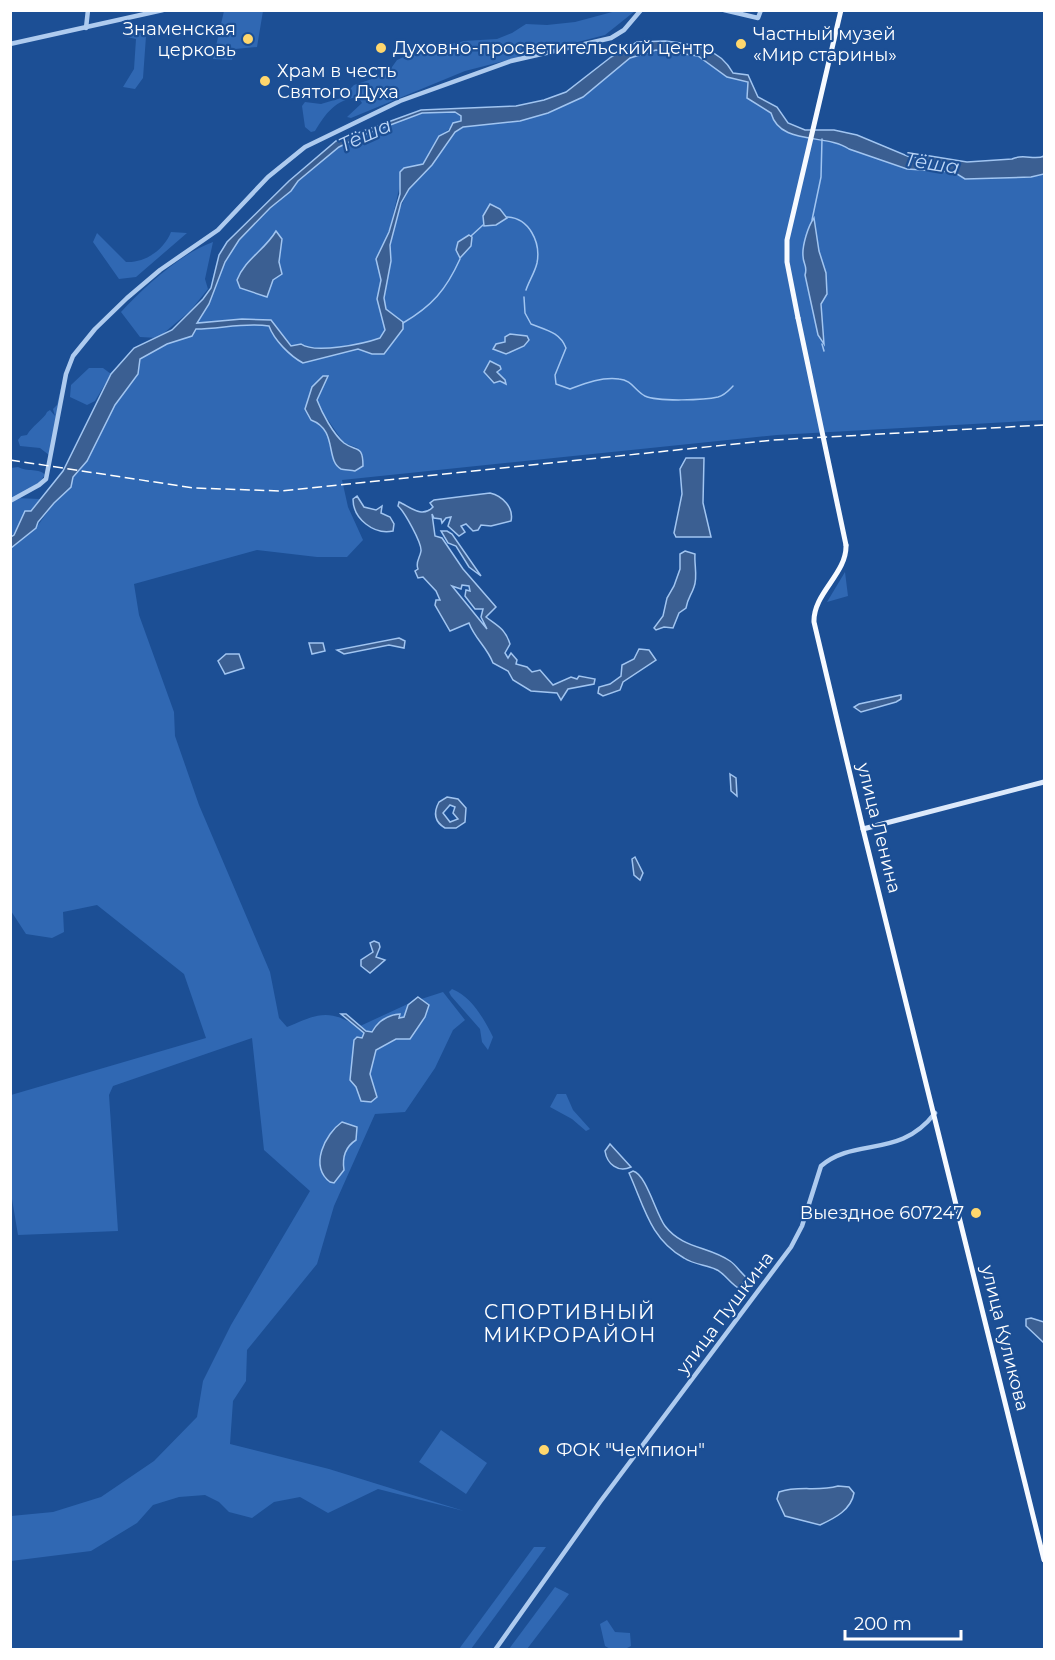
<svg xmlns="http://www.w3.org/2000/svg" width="1055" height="1660" viewBox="0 0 1055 1660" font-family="Montserrat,sans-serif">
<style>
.green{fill:#3068b3;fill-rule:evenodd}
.water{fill:#3b5f92;stroke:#a1c5f1;stroke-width:1.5;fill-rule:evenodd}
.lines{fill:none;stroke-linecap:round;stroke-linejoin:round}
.stream{stroke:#a1c5f1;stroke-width:1.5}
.tertiary{stroke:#aecbef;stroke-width:4.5}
.secondary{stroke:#dce9fb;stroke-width:5}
.primary{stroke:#f7faff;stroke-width:5}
.rail{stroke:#fff;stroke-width:1.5;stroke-dasharray:10 4.5;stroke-linecap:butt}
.primary-bridge{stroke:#f7faff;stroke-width:5}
.poi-dot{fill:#ffd76d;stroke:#1c4f95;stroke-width:2}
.labels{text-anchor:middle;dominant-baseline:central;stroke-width:4.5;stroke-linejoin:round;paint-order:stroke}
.poi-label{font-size:18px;fill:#fff;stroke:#1c4f95;text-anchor:start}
.street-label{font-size:18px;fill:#fff;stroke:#1c4f95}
.water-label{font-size:20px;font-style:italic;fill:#bbd5f6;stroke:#1c4f95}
.neighbourhood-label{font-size:20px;letter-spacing:1.5px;fill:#fff;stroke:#1c4f95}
</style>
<rect width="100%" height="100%" fill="#1c4f95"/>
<g class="green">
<path d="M 224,11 L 263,11 L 257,47 L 235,49 L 232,60 L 213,59 Z"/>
<path d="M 616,11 L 635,11 L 605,35 L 465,71 L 351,118 L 347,117 L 362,103 L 358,97 C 335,100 326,113 315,131 L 311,132 L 305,127 L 302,106 L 305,102 L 321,104 L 341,98 L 354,85 L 387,74 L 397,60 L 413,53 L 464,41 L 497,39 L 512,33 L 526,24 L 547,25 L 575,22 Z"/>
<path d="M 129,33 L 142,33 L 146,36 L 143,78 L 135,89 L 123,87 L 134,69 L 136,39 L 127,37 Z"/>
<path d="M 656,50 L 698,56 L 727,77 L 749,82 L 747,97 L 771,113 C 780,146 826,133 849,149 L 907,169 L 954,172 L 965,179 L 1031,177 L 1044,174 L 1044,420 L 777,435 L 342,480 L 348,507 L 363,540 L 347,557 L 317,557 L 257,550 L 134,584 L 139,615 L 174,712 L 175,736 L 199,805 L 270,972 L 279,1018 L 287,1027 C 318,1014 328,1008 358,1027 L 412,1002 L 443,992 L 465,1020 L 453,1030 L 435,1068 L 405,1112 L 375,1114 L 334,1206 L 317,1264 L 247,1350 L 246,1381 L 233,1401 L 230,1444 L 329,1469 L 464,1511 L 378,1489 L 328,1513 L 300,1497 L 274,1502 L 252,1518 L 229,1512 L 219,1502 L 205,1495 L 179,1497 L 153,1505 L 137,1523 L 91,1551 L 11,1561 L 11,1516 L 53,1512 L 101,1497 L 154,1461 L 197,1417 L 203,1381 L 231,1325 L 310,1191 L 264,1150 L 252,1038 L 113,1086 L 109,1095 L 118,1231 L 18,1235 L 11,1193 L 11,1095 L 206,1038 L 184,974 L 97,905 L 63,912 L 64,932 L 52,938 L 26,934 L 11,911 L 11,548 L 36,528 L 54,503 L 71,487 L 73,477 L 87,461 L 115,405 L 131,383 L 140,359 L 167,344 L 192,336 L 196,329 L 255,324 L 269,326 C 273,340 290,356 303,363 L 347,350 L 367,349 L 403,322 L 386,309 L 384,298 L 391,261 L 390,246 L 397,215 L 409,189 L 427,170 L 455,132 L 463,127 L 481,123 L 519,121 L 548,113 L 583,97 L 630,58 ZM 322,386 L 317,400 L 319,407 L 344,443 L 358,448 L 333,458 L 329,437 L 319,423 L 312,387 Z"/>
<path d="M 455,112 L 461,116 L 461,121 L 439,136 L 423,164 L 404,168 L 389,232 L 376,259 L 381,280 L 379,309 L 384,319 L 385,330 L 380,338 C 363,344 315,354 301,344 L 291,346 L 271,320 L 242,319 L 197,323 L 209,304 L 225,262 L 239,240 L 270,208 L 291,191 L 298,181 L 339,147 L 361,136 L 422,113 Z"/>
<path d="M 171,232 L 187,233 L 136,277 L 119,279 L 93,242 L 97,233 L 126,262 C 145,263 164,250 171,232 Z"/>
<path d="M 213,242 L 205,279 L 208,289 L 190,311 L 158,338 L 140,337 L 121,312 C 144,287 181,253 213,242 Z"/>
<path d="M 89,368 L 103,368 L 111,374 L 95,401 L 87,405 L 70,397 L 71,385 Z"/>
<path d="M 64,375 L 49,455 L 40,448 L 20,446 L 18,440 L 21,436 L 27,435 C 31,427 45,418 47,412 L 50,410 L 55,416 L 53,409 L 57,405 Z"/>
<path d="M 18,467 C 27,472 40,468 45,475 L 39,483 L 11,499 L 11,468 Z"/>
<path d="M 15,498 L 40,499 L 11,537 L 11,501 Z"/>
<path d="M 845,572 L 848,596 L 827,602 Z"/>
<path d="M 452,989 C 472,997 484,1019 493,1037 L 488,1050 L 482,1042 L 480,1029 L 451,996 L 449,992 Z"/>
<path d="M 557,1094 L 566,1094 L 573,1110 L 590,1129 L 586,1131 L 572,1119 L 550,1107 Z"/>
<path d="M 441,1430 L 487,1463 L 466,1494 L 419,1462 Z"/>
<path d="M 534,1547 L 546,1547 L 471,1649 L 459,1649 Z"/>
<path d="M 555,1587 L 569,1594 L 527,1649 L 509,1649 Z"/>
<path d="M 607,1620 L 615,1632 L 630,1633 L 631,1646 C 622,1651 613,1651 605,1646 L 600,1624 Z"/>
</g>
<g class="water">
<path d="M 665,41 C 692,44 719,47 733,73 L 748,75 L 758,97 L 777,107 L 788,123 L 805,130 L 834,130 L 857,135 L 912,158 L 924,155 L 967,162 L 1012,159 C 1023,153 1035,161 1044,156 L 1044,174 L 1031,177 L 965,179 L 954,172 L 907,169 L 849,149 C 826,133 780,146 771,113 L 747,98 L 748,82 L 727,77 L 698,56 L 656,50 L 630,58 L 583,97 L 548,113 L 520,121 L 463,127 L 455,132 L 432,165 L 409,189 L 401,203 L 390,245 L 391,261 L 384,298 L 386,309 L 403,322 L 403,329 L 384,354 L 372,354 L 358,349 L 303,363 C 290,356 274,340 269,326 C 245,322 220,329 196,329 L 192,336 L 167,344 L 140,359 L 138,374 L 115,405 L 87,461 L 73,477 L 71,487 L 54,503 L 38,522 L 36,528 L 11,548 L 11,537 L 14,535 L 25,511 L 31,511 L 63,471 L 111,374 L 134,348 L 172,330 L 203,299 L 211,288 L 219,255 L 227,242 L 289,181 L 336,141 L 421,110 L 516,106 L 544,100 L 566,92 L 611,57 L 637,42 ZM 455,112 L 461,116 L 461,121 L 453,123 L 449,131 L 439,136 L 423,164 L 404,168 L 400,172 L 400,194 L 389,232 L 376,259 L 381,280 L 377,299 L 385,330 L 380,338 C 363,344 315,354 301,344 L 291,346 L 271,320 L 242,319 L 197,323 L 209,304 L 225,262 L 239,240 L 270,208 L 291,191 L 298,181 L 339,147 L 361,136 L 422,113 Z"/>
<path d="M 490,204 L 500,209 L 507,218 L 496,225 L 484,226 L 483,216 Z"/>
<path d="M 814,218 L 819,251 L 826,273 L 827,294 L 821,304 L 824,344 L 818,335 L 805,275 C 808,266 803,264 803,256 C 802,246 808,226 814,218 Z"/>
<path d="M 276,231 L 282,239 L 279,262 L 282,274 L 273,280 L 267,297 L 240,288 L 237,280 C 245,259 265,250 276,231 Z"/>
<path d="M 469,235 L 472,237 L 471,246 L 460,258 L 456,250 L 458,242 Z"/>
<path d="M 510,334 L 527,336 L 529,340 L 524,346 L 506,354 L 493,349 L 496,344 L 505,342 L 505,337 Z"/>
<path d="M 490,361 L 500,366 L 501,369 L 497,372 L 505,380 L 506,384 L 500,381 L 494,383 L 484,372 Z"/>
<path d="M 323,376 L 328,376 L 317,400 C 322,413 333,434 344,443 C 356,452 363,444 363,466 L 355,471 C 351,470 344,470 341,469 C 325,460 338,430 311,420 L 305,409 L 312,387 Z"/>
<path d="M 686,458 L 704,458 L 703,503 L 711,537 L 676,537 L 674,533 L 682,494 L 680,469 Z"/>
<path d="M 490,493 C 503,496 514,508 511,521 L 491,526 L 481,525 L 478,530 L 473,531 L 466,524 L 461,526 L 465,532 L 459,536 L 448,526 L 451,517 L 446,518 L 442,523 L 441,519 L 434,518 L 432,514 L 435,536 L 442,538 L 463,569 L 496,607 L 486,617 C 496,625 505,628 510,644 L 505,653 L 508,658 L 511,653 L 517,660 L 516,664 L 527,667 L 532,672 L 540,670 L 553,685 L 571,677 L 577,679 L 579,676 L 595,679 L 594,684 L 568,689 L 561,700 L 557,693 L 531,691 L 513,680 L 508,671 L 493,663 C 487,647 475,639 469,623 L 450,631 L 435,605 L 436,600 L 440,600 L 436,591 L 423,577 L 418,578 L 415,571 L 418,569 C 415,562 420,558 421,551 C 422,543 404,511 398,506 L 399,502 C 409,506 422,519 433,507 L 430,503 L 434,500 ZM 462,585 L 469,586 L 470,591 L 466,590 L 465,596 L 475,609 L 483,609 L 481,617 L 487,629 L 452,586 L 461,589 Z"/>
<path d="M 357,496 L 364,507 L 376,510 L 382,506 L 381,513 L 390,517 L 394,524 L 393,531 C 374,535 353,519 353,499 Z"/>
<path d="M 441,531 L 447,531 L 452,534 L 481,576 L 469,567 L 456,546 L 448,543 Z"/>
<path d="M 685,551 L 695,554 C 694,564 698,577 694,587 C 691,596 688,597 686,608 L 679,613 L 673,628 L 664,627 L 656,630 L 654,628 L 663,616 L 667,598 L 674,586 L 680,569 L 680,554 Z"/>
<path d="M 399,638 L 405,641 L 404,648 L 389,645 L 344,654 L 337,650 Z"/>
<path d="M 309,643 L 323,643 L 325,651 L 312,654 Z"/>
<path d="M 639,649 L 649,650 L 656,660 L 623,682 L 620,690 L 603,696 L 598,693 L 599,687 L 610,684 L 621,676 L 622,665 L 634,659 Z"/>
<path d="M 226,654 L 239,654 L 244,668 L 225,674 L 218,661 Z"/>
<path d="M 901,695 L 901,699 L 896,702 L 861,712 L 854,707 L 859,704 Z"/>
<path d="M 730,774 L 736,778 L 737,796 L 731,791 Z"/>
<path d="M 447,797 L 458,799 L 466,808 L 465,822 L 456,828 L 445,828 C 435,822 433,813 439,802 ZM 450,805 L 455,807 L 453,813 L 458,819 L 450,822 L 443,813 Z"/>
<path d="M 635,857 L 643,873 L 640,880 L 634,875 L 632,859 Z"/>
<path d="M 374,941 L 379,943 L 380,947 L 376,957 L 385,960 L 370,973 L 361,966 L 361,960 L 373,952 L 370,943 Z"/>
<path d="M 418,997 L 429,1005 L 425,1017 L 410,1039 L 396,1039 L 376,1050 L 370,1074 L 377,1097 L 371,1102 L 361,1101 L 356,1087 L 350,1080 L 354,1040 L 357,1037 L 362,1038 L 364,1033 L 341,1014 L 346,1014 L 366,1031 L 372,1032 C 378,1021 387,1015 400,1014 L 399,1018 L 404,1017 L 408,1005 Z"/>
<path d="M 342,1122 L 357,1127 L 356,1140 C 345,1147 342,1157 344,1170 L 334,1183 L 330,1182 C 309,1166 325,1134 342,1122 Z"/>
<path d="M 610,1144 L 631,1167 C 618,1173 607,1164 605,1151 Z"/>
<path d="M 633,1171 C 646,1174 656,1214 665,1226 C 683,1249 708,1246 730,1261 C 736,1265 741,1273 747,1278 L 740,1289 C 730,1284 724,1272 715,1269 C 705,1265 693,1264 684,1258 C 650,1239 644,1206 629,1173 Z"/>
<path d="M 1031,1318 L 1044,1322 L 1044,1343 L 1026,1326 L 1026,1319 Z"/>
<path d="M 838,1486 L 849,1487 L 854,1493 C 851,1510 835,1518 820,1525 L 785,1516 L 777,1499 L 779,1492 C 799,1485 817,1492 838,1486 Z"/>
</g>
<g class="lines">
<g class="stream">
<path d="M 507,217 C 529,218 541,242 537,263 C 535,272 529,281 526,290"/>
<path d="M 812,220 L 821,177 L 822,139"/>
<path d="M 471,236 L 483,225"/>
<path d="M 524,297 L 525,313 L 531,324 C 546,330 560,332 566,348 L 555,375 L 556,384 L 570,389 C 586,383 601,377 619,379 C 632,380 635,391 645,396 C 658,402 705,400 718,397 C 725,395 728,391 733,386"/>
<path d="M 403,323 C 432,306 446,290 460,259"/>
<path d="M 822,344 L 824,351"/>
</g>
<g class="tertiary">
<path d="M 724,10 L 758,18 L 761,10"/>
<path d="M 86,28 L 88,10"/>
<path d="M 10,44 L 163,10"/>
<path d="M 10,501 L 39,485 L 46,479 L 66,374 L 73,356 L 95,329 L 127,298 L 160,270 L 218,230 L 268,177 L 305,147 L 400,101 L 511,61 L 611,38 L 624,30 L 641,10"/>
<path d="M 495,1650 L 600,1502 L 791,1247 L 802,1226 L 821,1166 C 855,1137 900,1159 935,1113"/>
</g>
<path class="secondary" d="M 863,829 L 1044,782"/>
<g class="primary">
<path d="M 798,318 L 787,262 L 787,240 L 841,10"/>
<path d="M 846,545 C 847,574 813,593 814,622 L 863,829 L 1044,1560"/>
</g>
<path class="rail" d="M 10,460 L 194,488 L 281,491 L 773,440 L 1044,425"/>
<path class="primary-bridge" d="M 798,318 L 846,545"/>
</g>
<g class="poi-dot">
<circle cx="248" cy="39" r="6"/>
<circle cx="741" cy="44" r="6"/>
<circle cx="381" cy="48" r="6"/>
<circle cx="265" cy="81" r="6"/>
<circle cx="976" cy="1213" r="6"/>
<circle cx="544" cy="1450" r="6"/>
</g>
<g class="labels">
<g class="poi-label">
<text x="236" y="29" text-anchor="end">Знаменская<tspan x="236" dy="21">церковь</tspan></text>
<text x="753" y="34">Частный музей<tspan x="753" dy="21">«Мир старины»</tspan></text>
<text x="393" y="48">Духовно-просветительский центр</text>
<text x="277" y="71">Храм в честь<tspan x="277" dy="21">Святого Духа</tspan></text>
<text x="964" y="1213" text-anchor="end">Выездное 607247</text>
<text x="556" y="1450">ФОК "Чемпион"</text>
</g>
<g class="street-label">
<text transform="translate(879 828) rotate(76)">улица Ленина</text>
<text transform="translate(725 1313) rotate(-53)">улица Пушкина</text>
<text transform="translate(1005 1338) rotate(76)">улица Куликова</text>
</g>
<g class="water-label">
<text transform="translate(365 135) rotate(-24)">Тёша</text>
<text transform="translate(932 163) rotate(9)">Тёша</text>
</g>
<g class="neighbourhood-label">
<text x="570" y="1312">СПОРТИВНЫЙ<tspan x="570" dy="23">МИКРОРАЙОН</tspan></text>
</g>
</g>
<rect width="1055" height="1660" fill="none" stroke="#ffffff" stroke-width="24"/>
<path d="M845 1630v9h116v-9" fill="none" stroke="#ffffff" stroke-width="3"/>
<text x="854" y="1630" font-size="18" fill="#ffffff" stroke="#1c4f95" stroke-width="4.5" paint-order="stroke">200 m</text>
</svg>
